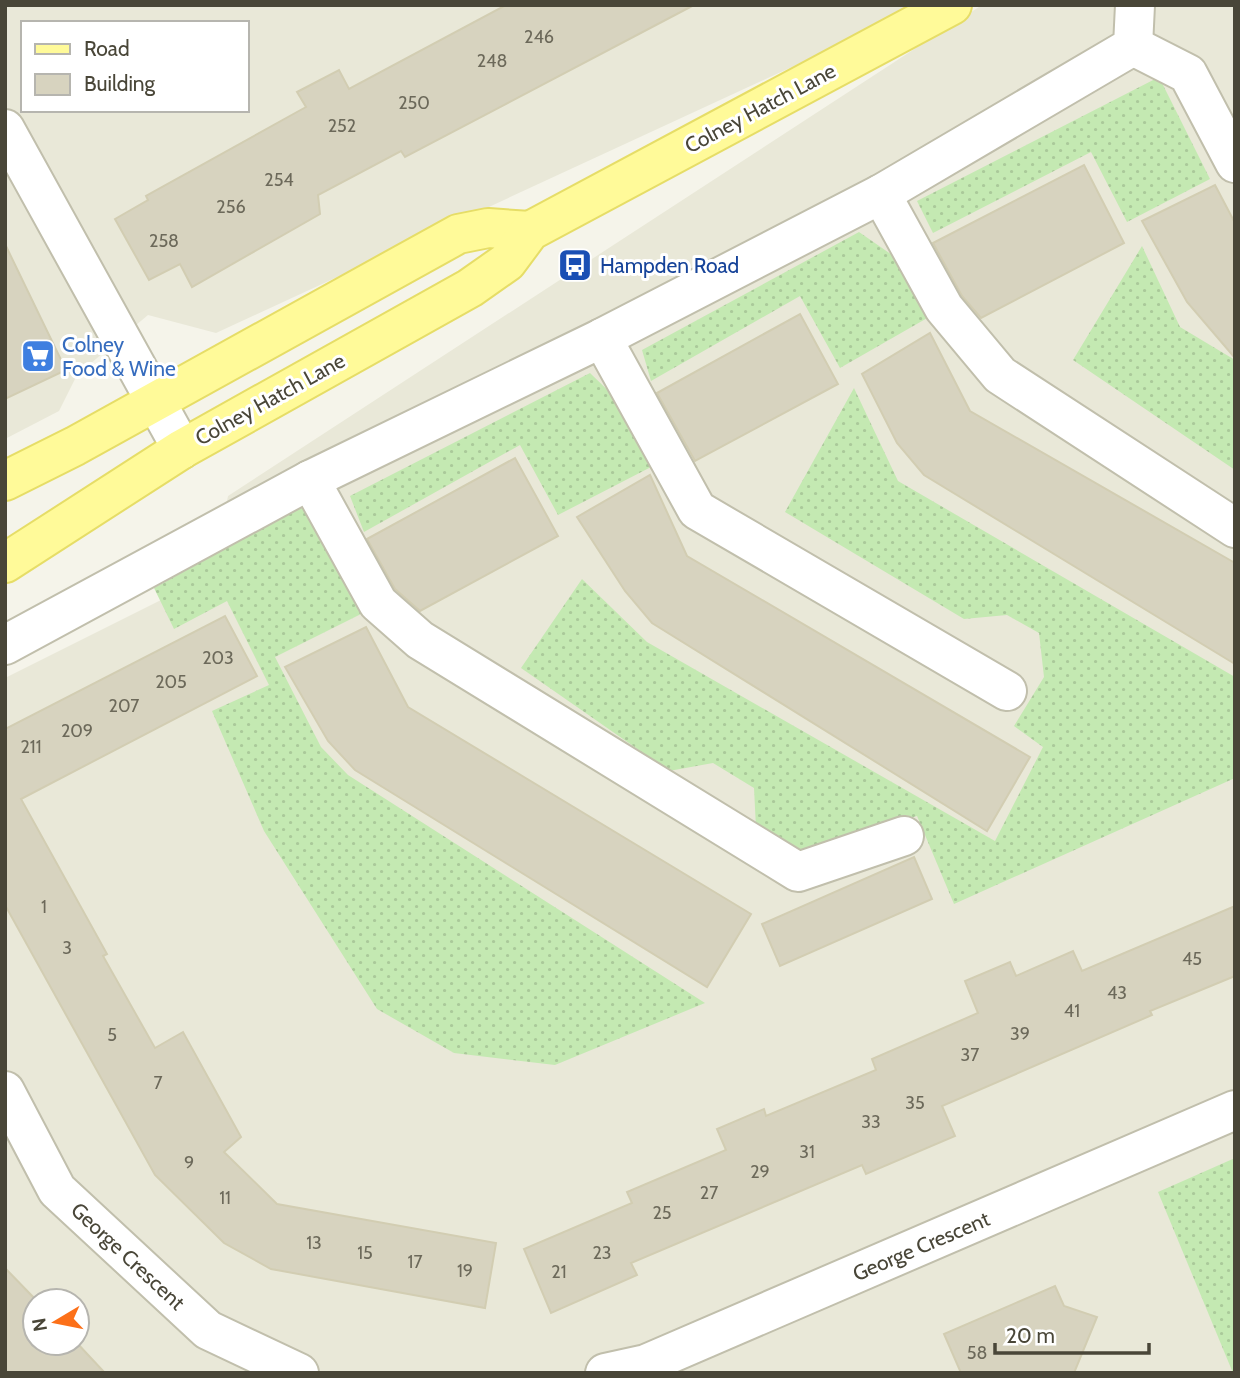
<svg xmlns="http://www.w3.org/2000/svg" width="1240" height="1378" viewBox="0 0 1240 1378" font-family="Cabin,sans-serif">
<style>
.residential{fill:#e9e8d8;fill-rule:evenodd}
.grass{fill:url(#grass-dots)}
.building{fill:#d7d3bf;stroke:#d2cdb2;stroke-width:2}
.lines{fill:none;stroke-linecap:round;stroke-linejoin:round}
.minor-casing{stroke:#c1bfac;stroke-width:42}
.major-casing{stroke:#e6dd67;stroke-width:42}
.minor{stroke:#fff;stroke-width:38}
.major{stroke:#fffa99;stroke-width:38}
.labels{text-anchor:middle;dominant-baseline:central;stroke-width:6;stroke-linejoin:round;paint-order:stroke}
.number-label{font-size:18px;fill:#6c695a}
.street-label{font-size:21px;fill:#494638;stroke:#fff}
.transit-label{font-size:21px;fill:#164399;stroke:#fff;text-anchor:start}
.shop-label{font-size:21px;fill:#366cbe;stroke:#fff;text-anchor:start}
</style>
<defs>
<pattern id="grass-dots" width="8" height="8" patternUnits="userSpaceOnUse" patternTransform="scale(1.75)"><rect width="8" height="8" fill="#c4e9b2"/><path d="M2 2h.1M6 6h.1" fill="none" stroke="#aac99a" stroke-width="1.8" stroke-linecap="round"/></pattern>
</defs>
<rect width="100%" height="100%" fill="#f5f4ea"/>
<g class="residential">
<path d="M 5,5 L 926,5 L 216,333 L 148,315 L 77,375 L 59,411 L 5,439 ZM 23,23 L 247,23 L 247,110 L 23,110 Z"/>
<path d="M 982,5 L 1235,5 L 1235,1373 L 5,1373 L 5,678 L 213,574 L 228,496 ZM 35,1301 L 77,1301 L 77,1343 L 35,1343 Z"/>
</g>
<g class="grass">
<path d="M 1159,77 L 1210,179 L 1127,222 L 1091,152 L 933,233 L 917,201 Z"/>
<path d="M 859,232 L 908,266 L 929,317 L 840,368 L 800,296 L 651,381 L 642,350 Z"/>
<path d="M 1142,246 L 1180,327 L 1235,360 L 1235,470 L 1073,360 Z"/>
<path d="M 590,373 L 626,408 L 651,467 L 558,515 L 520,445 L 364,532 L 350,496 Z"/>
<path d="M 854,388 L 898,481 L 1235,677 L 1235,778 L 954,904 L 917,816 L 801,851 L 756,828 L 754,788 L 713,763 L 669,771 L 521,668 L 582,579 L 647,642 L 995,841 L 1043,747 L 1014,726 L 1044,677 L 1039,633 L 1007,615 L 964,619 L 785,512 Z"/>
<path d="M 305,504 L 363,613 L 275,657 L 321,747 L 348,775 L 705,1003 L 555,1065 L 454,1053 L 377,1009 L 264,831 L 212,711 L 269,685 L 227,601 L 174,629 L 154,588 Z"/>
<path d="M 1235,1158 L 1235,1373 L 1233,1373 L 1158,1192 Z"/>
</g>
<g class="building">
<path d="M 506,5 L 694,5 L 405,157 L 401,151 L 318,195 L 320,214 L 192,287 L 180,264 L 149,280 L 115,219 L 148,200 L 146,196 L 306,107 L 297,92 L 339,70 L 349,89 Z"/>
<path d="M 1084,165 L 1124,243 L 981,318 L 962,296 L 933,243 Z"/>
<path d="M 1215,185 L 1235,223 L 1235,358 L 1187,302 L 1142,221 Z"/>
<path d="M 5,244 L 66,370 L 5,399 Z"/>
<path d="M 800,314 L 838,384 L 695,461 L 657,393 Z"/>
<path d="M 930,333 L 970,411 L 1235,563 L 1235,664 L 924,475 L 897,443 L 862,374 Z"/>
<path d="M 515,458 L 558,536 L 420,611 L 395,589 L 367,539 Z"/>
<path d="M 650,475 L 687,556 L 1030,757 L 987,831 L 652,623 L 625,591 L 577,517 Z"/>
<path d="M 225,616 L 257,676 L 21,799 L 107,954 L 103,956 L 155,1048 L 183,1032 L 241,1137 L 224,1152 L 277,1204 L 496,1243 L 485,1308 L 271,1269 L 224,1243 L 155,1175 L 5,905 L 5,729 Z"/>
<path d="M 366,627 L 408,707 L 751,914 L 707,987 L 355,770 L 328,741 L 285,667 Z"/>
<path d="M 914,857 L 932,899 L 780,966 L 762,924 Z"/>
<path d="M 1235,906 L 1235,976 L 1150,1011 L 1152,1015 L 942,1106 L 955,1136 L 866,1174 L 862,1165 L 631,1263 L 637,1275 L 551,1313 L 524,1249 L 632,1203 L 627,1192 L 726,1150 L 717,1129 L 764,1109 L 766,1116 L 876,1070 L 872,1059 L 978,1013 L 965,981 L 1010,962 L 1016,976 L 1073,951 L 1082,971 Z"/>
<path d="M 5,1268 L 37,1301 L 35,1343 L 77,1343 L 105,1373 L 5,1373 Z"/>
<path d="M 1055,1286 L 1064,1306 L 1097,1317 L 1074,1373 L 961,1373 L 944,1334 Z"/>
</g>
<g class="lines">
<g class="minor-casing">
<g id="minor">
<path d="M 1133,46 L 1188,74 L 1235,163"/>
<path d="M 5,129 L 182,449"/>
<path d="M 881,194 L 944,308 L 1000,375 L 1235,528"/>
<path d="M 602,338 L 697,510 L 1007,691"/>
<path d="M 310,480 L 378,603 L 420,640 L 798,872 L 904,836"/>
<path d="M 5,645 L 310,480 L 602,338 L 881,194 L 1133,46 L 1135,5"/>
<path d="M 5,1091 L 57,1190 L 208,1330 L 299,1373"/>
<path d="M 605,1373 L 646,1364 L 1235,1110"/>
</g>
</g>
<g class="major-casing">
<g id="major">
<path d="M 5,481 L 75,446 L 458,234 L 488,228 L 530,231"/>
<path d="M 5,563 L 182,449 L 470,288 L 507,262 L 530,231 L 952,5"/>
</g>
</g>
<use href="#minor" class="minor"/>
<use href="#major" class="major"/>
</g>
<defs>
<g id="bus-square" transform="scale(1.75)"><rect x="-9" y="-9" width="18" height="18" rx="4" fill="#1a4fb4" stroke="#fff"/><path d="M-5-6H5V4H4V6H2V4H-2V6H-4V4H-5ZM-3.5-4V0h7V-4ZM-3.5 1.2v1.5H-2V1.2ZM2 1.2v1.5H3.5V1.2Z" fill="#fff"/></g>
<g id="supermarket-square" transform="scale(1.75)"><rect x="-9" y="-9" width="18" height="18" rx="4" fill="#3f7fe0" stroke="#fff"/><path d="M-6-5.5h2.5l.6 2H6L4.5 2H-2.5L-4.4-4H-6ZM-1.5 3.2a1.3 1.3 0 1 0 .1 0ZM3 3.2a1.3 1.3 0 1 0 .1 0Z" fill="#fff"/></g>
</defs>
<g fill-rule="evenodd">
<use href="#bus-square" x="575" y="265"/>
<use href="#supermarket-square" x="38" y="356"/>
</g>
<g class="labels">
<g class="number-label">
<text x="539" y="37">246</text>
<text x="492" y="61">248</text>
<text x="414" y="103">250</text>
<text x="342" y="126">252</text>
<text x="279" y="180">254</text>
<text x="231" y="207">256</text>
<text x="164" y="241">258</text>
<text x="218" y="658">203</text>
<text x="171" y="682">205</text>
<text x="124" y="706">207</text>
<text x="77" y="731">209</text>
<text x="31" y="747">211</text>
<text x="44" y="907">1</text>
<text x="67" y="948">3</text>
<text x="1192" y="959">45</text>
<text x="1117" y="993">43</text>
<text x="1072" y="1011">41</text>
<text x="1020" y="1034">39</text>
<text x="112" y="1035">5</text>
<text x="970" y="1055">37</text>
<text x="158" y="1083">7</text>
<text x="915" y="1103">35</text>
<text x="871" y="1122">33</text>
<text x="807" y="1152">31</text>
<text x="189" y="1163">9</text>
<text x="760" y="1172">29</text>
<text x="709" y="1193">27</text>
<text x="225" y="1198">11</text>
<text x="662" y="1213">25</text>
<text x="314" y="1243">13</text>
<text x="365" y="1253">15</text>
<text x="602" y="1253">23</text>
<text x="415" y="1262">17</text>
<text x="465" y="1271">19</text>
<text x="559" y="1272">21</text>
<text x="977" y="1353">58</text>
</g>
<g class="street-label">
<text transform="translate(760 108) rotate(-28)">Colney Hatch Lane</text>
<text transform="translate(270 399) rotate(-29)">Colney Hatch Lane</text>
<text transform="translate(921 1246) rotate(-23)">George Crescent</text>
<text transform="translate(128 1256) rotate(43)">George Crescent</text>
</g>
<g class="transit-label">
<text x="600" y="265">Hampden Road</text>
</g>
<g class="shop-label">
<text x="62" y="344">Colney<tspan x="62" dy="24">Food &amp; Wine</tspan></text>
</g>
</g>
<rect width="1240" height="1378" fill="none" stroke="#494638" stroke-width="14"/>
<rect x="21" y="21" width="228" height="91" fill="#ffffff" stroke="#b6b5af" stroke-width="2"/>
<rect x="35" y="44" width="35" height="10" fill="#fffa99" stroke="#b6b5af" stroke-width="2"/>
<text x="84" y="56" font-size="21" fill="#494638">Road</text>
<rect x="35" y="74" width="35" height="21" fill="#d7d3bf" stroke="#b6b5af" stroke-width="2"/>
<text x="84" y="91" font-size="21" fill="#494638">Building</text>
<g transform="translate(56 1322) rotate(260)"><circle r="33" fill="#ffffff" stroke="#b6b5af" stroke-width="2"/>
<path d="M0-5L12 26L0 18L-12 26Z" fill="#fc7019"/>
<text y="-10" font-size="19" font-weight="bold" text-anchor="middle" fill="#494638">N</text>
</g>
<path d="M995 1343v10h154v-10" fill="none" stroke="#494638" stroke-width="3.5"/>
<text x="1006" y="1343" font-size="21" fill="#494638" stroke="#ffffff" stroke-width="5" paint-order="stroke">20 m</text>
</svg>
